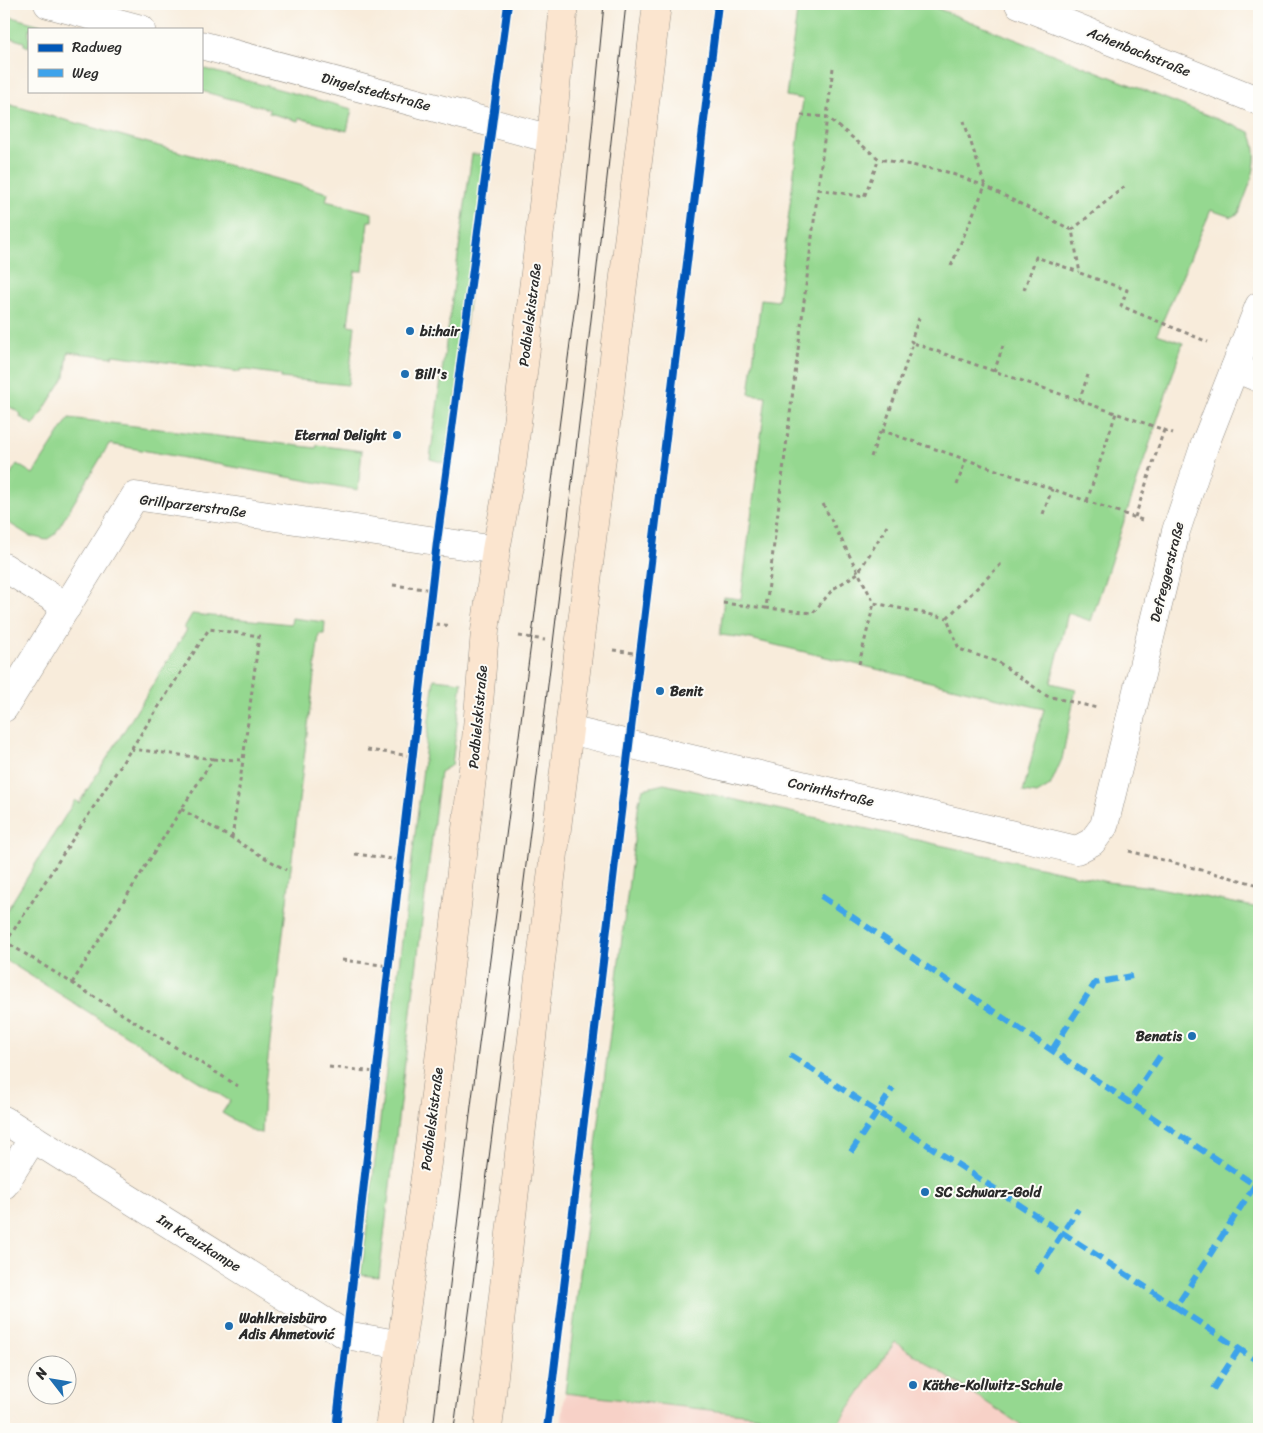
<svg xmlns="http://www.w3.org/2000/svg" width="1263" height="1433" viewBox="0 0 1263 1433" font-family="Sriracha,sans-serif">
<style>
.built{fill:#f7d1c7}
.green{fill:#95d890;stroke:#60825e}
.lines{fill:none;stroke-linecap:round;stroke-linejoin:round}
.minor-casing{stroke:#928c83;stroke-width:29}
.secondary-casing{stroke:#928c83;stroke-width:29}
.path{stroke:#928c83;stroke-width:3;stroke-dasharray:4 4;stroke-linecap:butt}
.minor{stroke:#fff;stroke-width:28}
.secondary{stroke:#fbe5cf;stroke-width:28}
.tram{stroke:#2b2b2b;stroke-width:1}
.quiet{stroke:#3ea3eb;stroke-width:6;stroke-dasharray:12 6;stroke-linecap:butt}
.cycleway-casing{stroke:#fdfcf7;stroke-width:11}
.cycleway{stroke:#0057b8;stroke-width:8}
.poi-dot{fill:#1f6fb2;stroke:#fdfcf7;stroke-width:2}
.labels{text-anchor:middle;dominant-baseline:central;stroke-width:4;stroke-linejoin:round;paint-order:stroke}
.street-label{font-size:14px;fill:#2b2b2b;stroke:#fdfcf7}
.poi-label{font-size:14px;font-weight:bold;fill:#2b2b2b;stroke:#fdfcf7;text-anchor:start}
</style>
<rect width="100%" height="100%" fill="#fdfcf7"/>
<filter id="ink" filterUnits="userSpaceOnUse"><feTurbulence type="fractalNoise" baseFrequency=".02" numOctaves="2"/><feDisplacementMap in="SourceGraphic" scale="10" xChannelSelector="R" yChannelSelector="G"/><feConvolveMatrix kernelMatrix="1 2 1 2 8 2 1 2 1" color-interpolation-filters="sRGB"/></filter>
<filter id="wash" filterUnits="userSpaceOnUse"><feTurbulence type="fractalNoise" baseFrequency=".0096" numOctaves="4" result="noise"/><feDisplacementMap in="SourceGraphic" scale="20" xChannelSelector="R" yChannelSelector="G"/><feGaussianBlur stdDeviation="1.12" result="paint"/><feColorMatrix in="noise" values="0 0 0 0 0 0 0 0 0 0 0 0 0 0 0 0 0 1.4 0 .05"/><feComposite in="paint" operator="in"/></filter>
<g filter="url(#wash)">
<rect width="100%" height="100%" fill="#f8ecdb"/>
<g class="built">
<path d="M 895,1341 L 1027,1429 L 834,1429 Z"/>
<path d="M 565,1393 L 811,1422 L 823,1429 L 561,1429 Z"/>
</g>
<g class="green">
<path d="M 798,4 L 926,4 L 1250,132 C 1263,161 1249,184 1239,213 L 1231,217 L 1211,210 L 1157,334 L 1183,343 L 1091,621 L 1068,613 L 1051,683 L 1076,689 L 1062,759 L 1050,786 L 1037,794 L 1023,792 L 1044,709 L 746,638 L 720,635 L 724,597 L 741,599 L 766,396 L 749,394 L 761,299 L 778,301 L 803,99 L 786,96 Z"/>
<path d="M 4,15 L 55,29 L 29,29 L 29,47 L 24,45 L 24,42 L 4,36 Z"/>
<path d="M 201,68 L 352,109 L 347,131 L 299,118 L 298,121 L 269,113 L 269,109 L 201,91 Z"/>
<path d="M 4,103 L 328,193 L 326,201 L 372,213 L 372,221 L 368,221 L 363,271 L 355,271 L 348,325 L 355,326 L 348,385 L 281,378 L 281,375 L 240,369 L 240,372 L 113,355 L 112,357 L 68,352 L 65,376 L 34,425 L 20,417 L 21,414 L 4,403 Z"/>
<path d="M 472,154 L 488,155 L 448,464 L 430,459 Z"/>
<path d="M 69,418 L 316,448 L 317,445 L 362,451 L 358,490 L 109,444 L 55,534 L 46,540 L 30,536 L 4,520 L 4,480 L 6,481 L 17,464 L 33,474 Z"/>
<path d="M 192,614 L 291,624 L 292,618 L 325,622 L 324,634 L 319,634 L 264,1092 L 262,1133 L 254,1132 L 222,1113 L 230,1101 L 4,959 L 4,915 L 75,800 L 79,803 L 187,630 L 184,628 Z"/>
<path d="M 434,679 L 462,682 L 452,765 L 440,772 L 379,1277 L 361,1275 Z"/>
<path d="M 664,784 L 1107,882 L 1154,887 L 1259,908 L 1259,1429 L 1027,1429 L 895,1342 L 834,1429 L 823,1429 L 811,1422 L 565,1393 L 639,801 L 643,789 Z"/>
</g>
</g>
<g filter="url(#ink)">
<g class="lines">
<g class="minor-casing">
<g id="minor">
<path d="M 48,4 L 141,29"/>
<path d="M 1019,4 L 1259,101"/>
<path d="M 201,45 L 551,139"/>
<path d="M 1235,368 L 1259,378"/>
<path d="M 4,567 L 67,607"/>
<path d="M 4,708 L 135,496 L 496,550"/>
<path d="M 569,730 L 1077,850 L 1092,842 L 1104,826 L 1176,531 L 1205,444 L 1259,306"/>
<path d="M 4,1120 L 346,1335 L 402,1345"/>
<path d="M 4,1185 L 33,1138"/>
</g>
</g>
<g class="secondary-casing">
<g id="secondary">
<path d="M 389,1429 L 427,1163 L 475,752 L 485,631 L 496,550 L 512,465 L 551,139 L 564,4"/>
<path d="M 488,1429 L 538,985 L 657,4"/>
</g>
</g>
<g class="path">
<path d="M 833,68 L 766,608 L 813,613 L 833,589 L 858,573 L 887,526"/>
<path d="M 801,115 L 827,117 L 879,159 L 947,172 L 985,186 L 1072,230 L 1080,273 L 1127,290 L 1121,306 L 1208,342"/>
<path d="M 818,189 L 864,197 L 879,159"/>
<path d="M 1072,230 L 1125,186"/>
<path d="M 951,266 L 985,186 L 964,121"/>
<path d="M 1024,290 L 1036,257 L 1079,272"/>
<path d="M 913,343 L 911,341 L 919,318"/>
<path d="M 994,372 L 1003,346"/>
<path d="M 1079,401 L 1088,375"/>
<path d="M 871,457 L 879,434 L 883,431"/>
<path d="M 957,485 L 966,459"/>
<path d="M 1087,501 L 1116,413"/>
<path d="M 823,504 L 874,603 L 947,618"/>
<path d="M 1043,514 L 1052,489"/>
<path d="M 1135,517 L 1164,430"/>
<path d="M 1142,520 L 883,431 L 913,343 L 1173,433"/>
<path d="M 1001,564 L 947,618 L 959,649 L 998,662 L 1047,696 L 1097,708"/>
<path d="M 393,585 L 432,590"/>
<path d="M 723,603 L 766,608"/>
<path d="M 428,623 L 451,626"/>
<path d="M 519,636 L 545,640"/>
<path d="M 613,650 L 640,654"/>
<path d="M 859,664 L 874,603"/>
<path d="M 367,750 L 413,756"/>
<path d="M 213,759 L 243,760 L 259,636 L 209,629 L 6,942 L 238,1086"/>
<path d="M 181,809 L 286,870"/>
<path d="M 232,838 L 243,760"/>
<path d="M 1129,851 L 1259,885"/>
<path d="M 355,854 L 401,860"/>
<path d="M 342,960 L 389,966"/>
<path d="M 72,983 L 213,759 L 131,749"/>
<path d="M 329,1067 L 376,1072"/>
</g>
<use href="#minor" class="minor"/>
<use href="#secondary" class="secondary"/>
<g class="tram">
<path d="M 433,1429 L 471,1106 L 577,289 L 604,4"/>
<path d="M 454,1429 C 516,955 575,480 626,4"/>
</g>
<g class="quiet">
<path d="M 821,896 L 1129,1102 L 1160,1056"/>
<path d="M 1052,1050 L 1095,983 L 1132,976"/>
<path d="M 790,1055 L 1176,1307 L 1255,1185 L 1129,1102"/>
<path d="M 851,1152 L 893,1088"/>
<path d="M 1036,1273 L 1078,1209"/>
<path d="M 1176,1307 L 1259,1362"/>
<path d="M 1213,1389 L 1239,1349"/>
</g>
<g class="cycleway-casing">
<g id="cycleway">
<path d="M 336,1429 L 437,542 L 508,4"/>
<path d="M 547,1429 L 718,4"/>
</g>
</g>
<use href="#cycleway" class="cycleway"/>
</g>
</g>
<g class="poi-dot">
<circle cx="410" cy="331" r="5"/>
<circle cx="405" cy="374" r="5"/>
<circle cx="397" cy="435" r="5"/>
<circle cx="660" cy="691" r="5"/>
<circle cx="1192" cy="1036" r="5"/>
<circle cx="925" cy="1192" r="5"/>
<circle cx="229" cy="1326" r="5"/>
<circle cx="913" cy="1385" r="5"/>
</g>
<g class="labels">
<g class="street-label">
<text transform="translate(1139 52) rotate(22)">Achenbachstraße</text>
<text transform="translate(376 92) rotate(15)">Dingelstedtstraße</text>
<text transform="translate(530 315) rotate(-83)">Podbielskistraße</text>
<text transform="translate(193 506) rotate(7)">Grillparzerstraße</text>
<text transform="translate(1167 572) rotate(-76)">Defreggerstraße</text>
<text transform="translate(478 717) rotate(-85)">Podbielskistraße</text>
<text transform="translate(831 792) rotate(13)">Corinthstraße</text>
<text transform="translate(432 1119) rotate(-83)">Podbielskistraße</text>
<text transform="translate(199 1243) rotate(32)">Im Kreuzkampe</text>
</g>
<g class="poi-label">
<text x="420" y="331">bi:hair</text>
<text x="415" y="374">Bill's</text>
<text x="387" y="435" text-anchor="end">Eternal Delight</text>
<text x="670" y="691">Benit</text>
<text x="1182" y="1036" text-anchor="end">Benatis</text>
<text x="935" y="1192">SC Schwarz-Gold</text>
<text x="239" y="1318">Wahlkreisbüro<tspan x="239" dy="16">Adis Ahmetović</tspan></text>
<text x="923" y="1385">Käthe-Kollwitz-Schule</text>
</g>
</g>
<rect width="1263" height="1433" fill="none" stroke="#fdfcf7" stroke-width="20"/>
<rect x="28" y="28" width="175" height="65" fill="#fdfcf7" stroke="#a9a8a5"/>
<rect x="38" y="44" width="25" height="8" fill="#0057b8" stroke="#a9a8a5"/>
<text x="72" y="52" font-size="15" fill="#2b2b2b">Radweg</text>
<rect x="38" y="69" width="25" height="8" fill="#3ea3eb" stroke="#a9a8a5"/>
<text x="72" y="78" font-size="15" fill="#2b2b2b">Weg</text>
<g transform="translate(52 1380) rotate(301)"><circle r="24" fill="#fdfcf7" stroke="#a9a8a5"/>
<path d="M0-4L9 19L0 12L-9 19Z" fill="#1f6fb2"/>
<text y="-8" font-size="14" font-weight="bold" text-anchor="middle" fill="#2b2b2b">N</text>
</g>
</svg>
